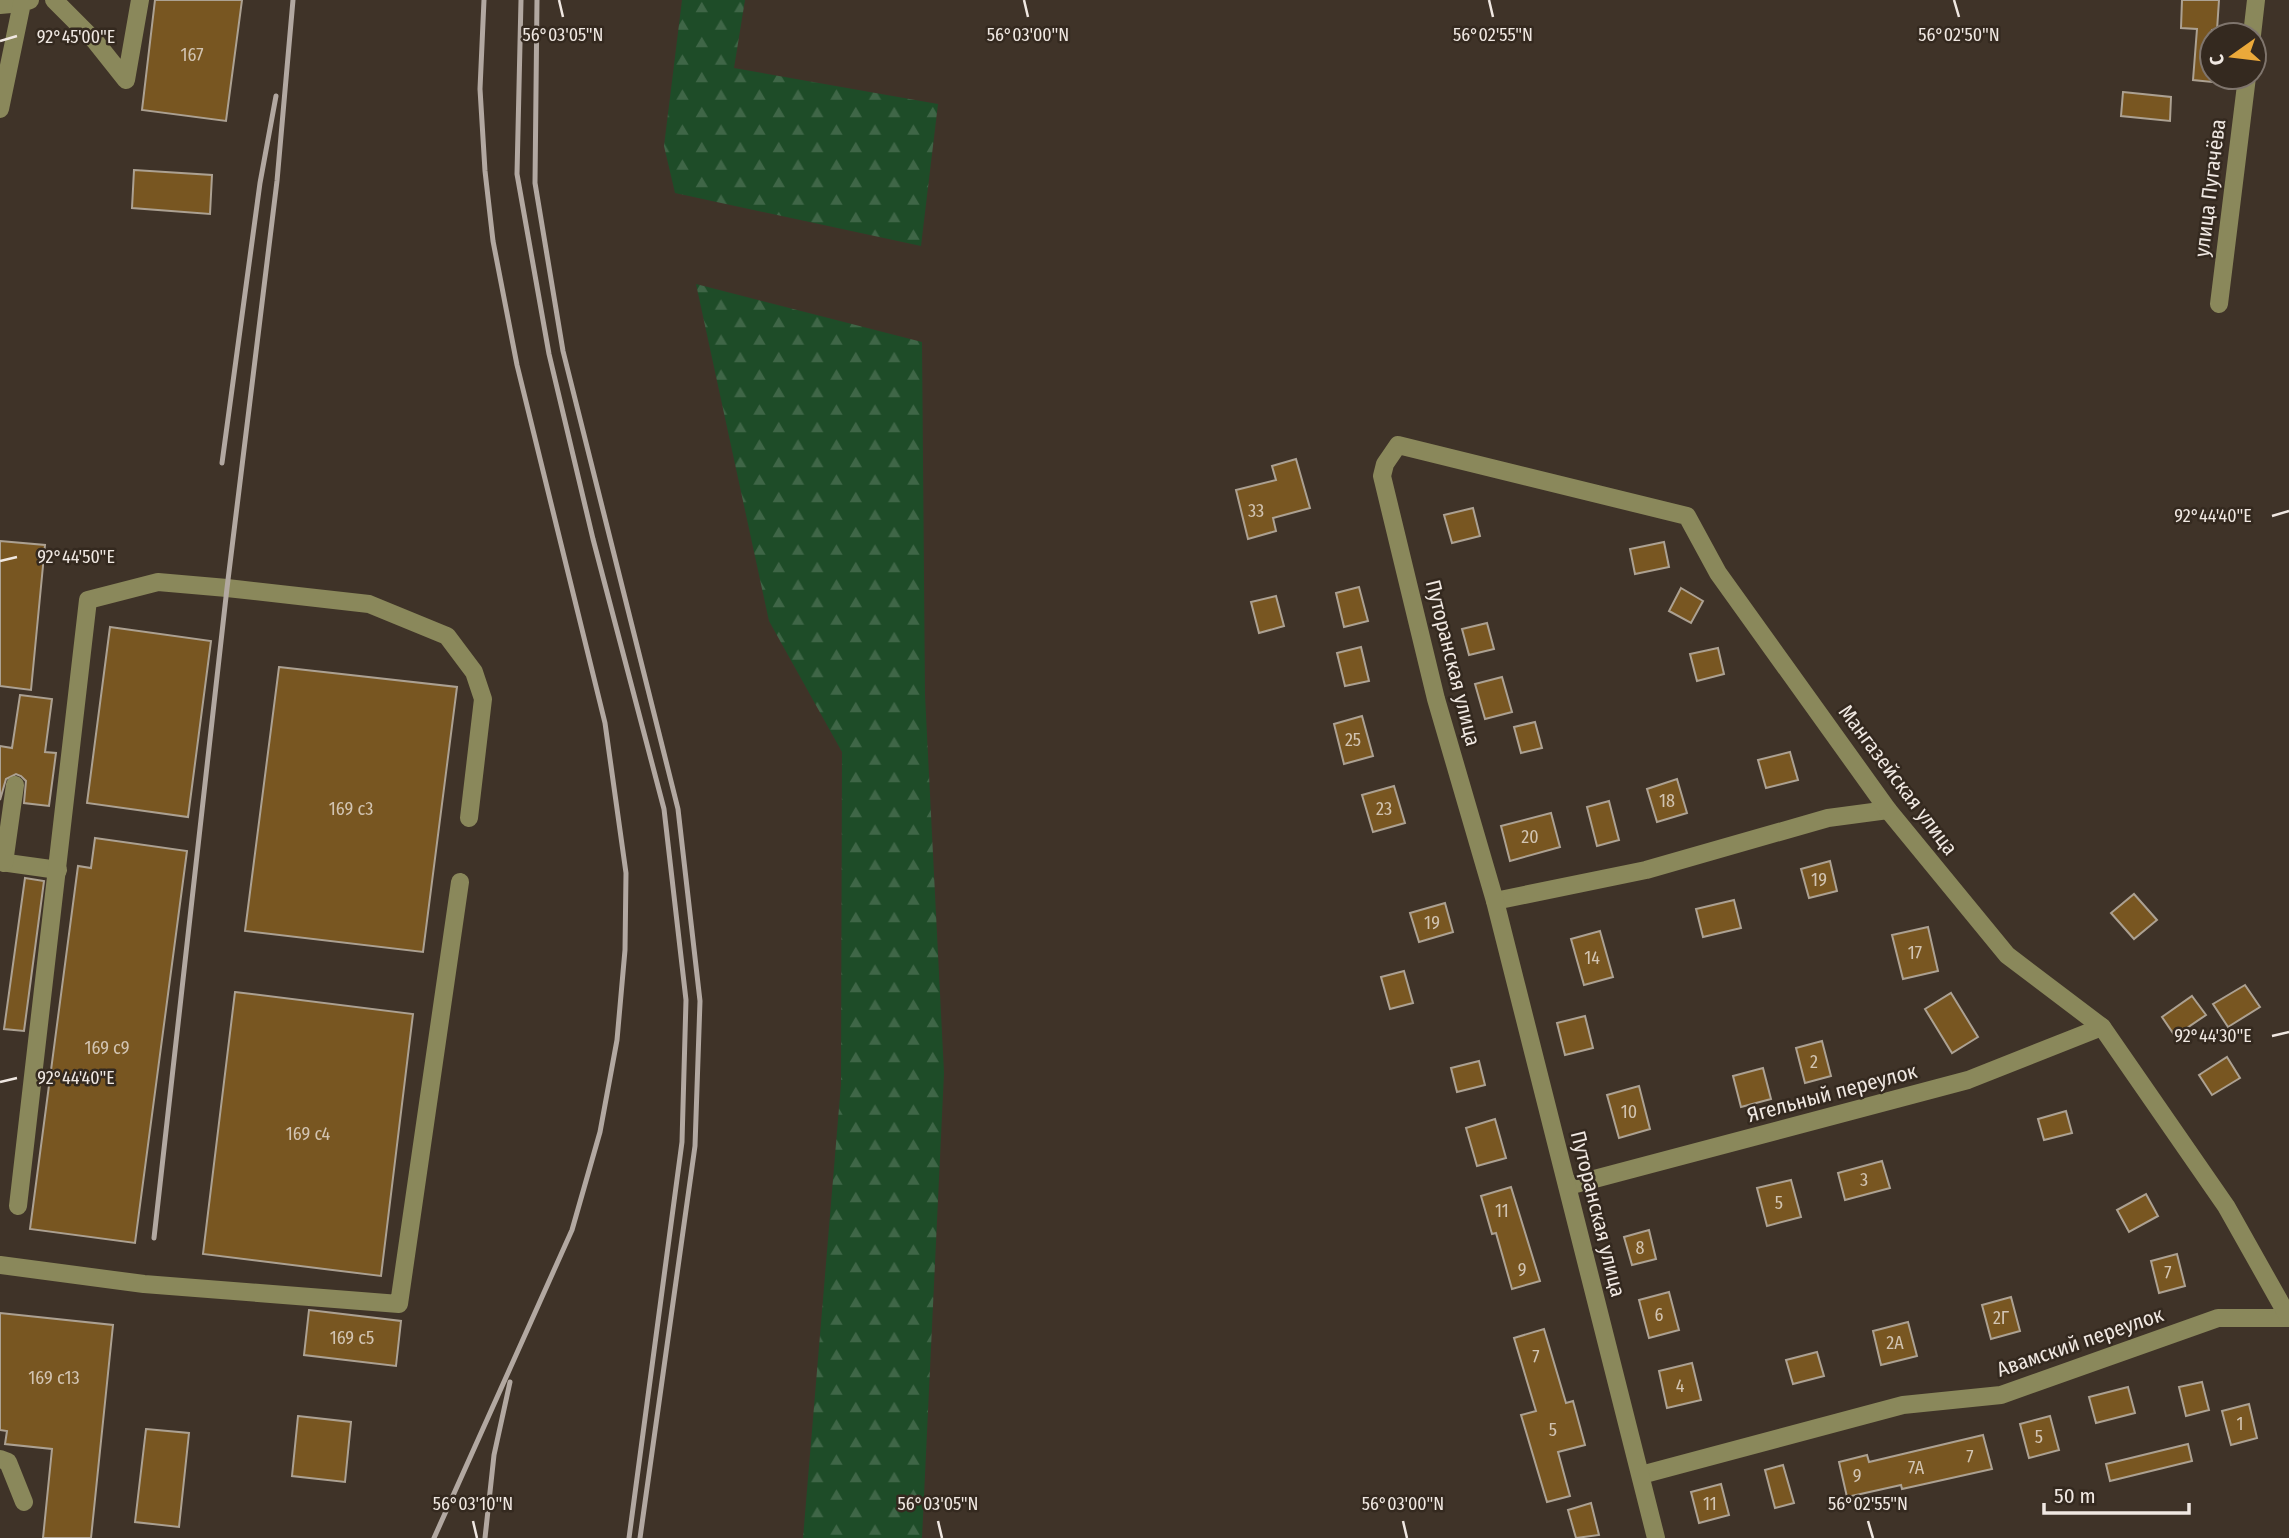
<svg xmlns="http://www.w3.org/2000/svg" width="2289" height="1538" viewBox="0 0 2289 1538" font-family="'Fira Sans Condensed',sans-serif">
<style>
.forest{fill:url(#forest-firs)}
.building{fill:#785621;stroke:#aca192;stroke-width:2}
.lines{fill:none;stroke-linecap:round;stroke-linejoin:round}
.minor{stroke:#8a885b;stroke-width:18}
.rail{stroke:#b2a8a1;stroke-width:5}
.ticks{fill:none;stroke:#f0e8e2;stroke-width:2.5}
.labels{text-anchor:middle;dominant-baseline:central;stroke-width:5;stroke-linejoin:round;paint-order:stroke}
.number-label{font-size:18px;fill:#d2c4b2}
.street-label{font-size:21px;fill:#f0e8e2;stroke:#34291f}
.ticks-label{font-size:18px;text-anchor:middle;fill:#f0e8e2;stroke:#34291f;stroke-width:5;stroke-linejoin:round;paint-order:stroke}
</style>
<defs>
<pattern id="forest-firs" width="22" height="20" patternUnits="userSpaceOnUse" patternTransform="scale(1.75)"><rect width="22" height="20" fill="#1e4c28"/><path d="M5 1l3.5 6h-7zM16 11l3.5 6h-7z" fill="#3f6647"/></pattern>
</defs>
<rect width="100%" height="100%" fill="#3f3328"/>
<g class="forest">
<path d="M 682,0 L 745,0 L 734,68 L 938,104 L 921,246 L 675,193 L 664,146 Z"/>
<path d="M 696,284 L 922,342 L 925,695 L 944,1073 L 922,1538 L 803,1538 L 841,1084 L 842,752 L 769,621 Z"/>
</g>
<g class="building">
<path d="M 155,0 L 242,0 L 226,121 L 142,110 Z"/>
<path d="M 2182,0 L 2219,0 L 2217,30 L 2212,30 L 2212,82 L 2193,80 L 2197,29 L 2181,28 Z"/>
<path d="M 2123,92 L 2171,97 L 2170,121 L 2121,116 Z"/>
<path d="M 134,170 L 212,175 L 210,214 L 132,208 Z"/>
<path d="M 1296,459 L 1310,508 L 1273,518 L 1276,531 L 1248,539 L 1236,490 L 1276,480 L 1272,466 Z"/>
<path d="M 1473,508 L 1480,536 L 1452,543 L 1444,515 Z"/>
<path d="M 0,541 L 45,545 L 31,690 L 0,686 Z"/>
<path d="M 1664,542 L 1669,567 L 1635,574 L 1630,549 Z"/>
<path d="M 1359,587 L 1368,621 L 1344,627 L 1336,593 Z"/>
<path d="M 1681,588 L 1703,601 L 1691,623 L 1669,611 Z"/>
<path d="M 1276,596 L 1284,626 L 1259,633 L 1251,602 Z"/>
<path d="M 1487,623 L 1494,649 L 1469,655 L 1462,629 Z"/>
<path d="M 110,627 L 211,641 L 188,817 L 87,803 Z"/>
<path d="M 1361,647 L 1369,681 L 1345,686 L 1337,653 Z"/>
<path d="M 1718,648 L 1724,674 L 1697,681 L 1690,654 Z"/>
<path d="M 279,667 L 457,687 L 423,952 L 245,931 Z"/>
<path d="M 1502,677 L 1512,712 L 1485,719 L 1475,684 Z"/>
<path d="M 20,695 L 52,699 L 45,752 L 56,753 L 49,806 L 24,803 L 26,781 L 21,776 L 16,774 L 6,779 L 0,800 L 0,746 L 12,748 Z"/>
<path d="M 1362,716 L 1373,756 L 1344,764 L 1334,724 Z"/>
<path d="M 1535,722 L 1542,748 L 1521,753 L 1514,727 Z"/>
<path d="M 1790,752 L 1798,780 L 1766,788 L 1758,760 Z"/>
<path d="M 1677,779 L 1687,813 L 1657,822 L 1647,789 Z"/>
<path d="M 1394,786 L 1405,823 L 1373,832 L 1362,795 Z"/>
<path d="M 1609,801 L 1619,840 L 1597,846 L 1587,807 Z"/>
<path d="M 1551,813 L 1560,847 L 1510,861 L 1501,826 Z"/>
<path d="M 95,838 L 187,851 L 135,1243 L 30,1229 L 78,866 L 91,868 Z"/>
<path d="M 1830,861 L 1837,891 L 1809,898 L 1801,869 Z"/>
<path d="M 25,878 L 44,881 L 24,1031 L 4,1029 Z"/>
<path d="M 2134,894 L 2157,920 L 2134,939 L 2111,913 Z"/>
<path d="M 1734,900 L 1741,928 L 1703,937 L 1696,909 Z"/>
<path d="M 1445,903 L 1453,932 L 1419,942 L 1410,913 Z"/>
<path d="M 1928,927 L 1938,971 L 1903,979 L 1892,935 Z"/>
<path d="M 1600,931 L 1613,977 L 1584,985 L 1571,939 Z"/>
<path d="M 1404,971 L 1413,1003 L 1390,1009 L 1381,977 Z"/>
<path d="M 2245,985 L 2260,1007 L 2228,1027 L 2213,1004 Z"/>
<path d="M 235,992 L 413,1014 L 381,1276 L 203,1254 Z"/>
<path d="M 1951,993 L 1978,1037 L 1952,1053 L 1925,1009 Z"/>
<path d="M 2192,996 L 2206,1015 L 2175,1036 L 2162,1017 Z"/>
<path d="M 1585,1016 L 1593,1048 L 1565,1055 L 1557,1023 Z"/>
<path d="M 1822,1041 L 1831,1076 L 1805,1083 L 1796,1048 Z"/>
<path d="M 2227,1057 L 2240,1078 L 2212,1095 L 2199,1075 Z"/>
<path d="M 1479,1061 L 1485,1085 L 1457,1092 L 1451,1068 Z"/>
<path d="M 1763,1068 L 1771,1099 L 1741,1107 L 1733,1076 Z"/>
<path d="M 1639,1086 L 1650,1129 L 1619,1138 L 1607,1095 Z"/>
<path d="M 2066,1111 L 2072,1133 L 2044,1140 L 2038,1119 Z"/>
<path d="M 1495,1119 L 1506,1158 L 1477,1166 L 1466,1128 Z"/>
<path d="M 1882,1161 L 1890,1188 L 1845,1200 L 1838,1173 Z"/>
<path d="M 1791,1180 L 1801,1217 L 1767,1226 L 1757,1188 Z"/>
<path d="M 1511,1187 L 1540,1281 L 1512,1289 L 1496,1233 L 1492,1234 L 1481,1196 Z"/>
<path d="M 2146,1194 L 2158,1216 L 2129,1232 L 2117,1210 Z"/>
<path d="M 1649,1230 L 1656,1259 L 1632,1265 L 1624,1237 Z"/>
<path d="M 2177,1254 L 2185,1286 L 2159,1293 L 2151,1261 Z"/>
<path d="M 1669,1292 L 1679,1330 L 1649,1338 L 1639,1300 Z"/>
<path d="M 2011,1297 L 2020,1331 L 1991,1339 L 1982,1305 Z"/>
<path d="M 309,1310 L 401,1321 L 396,1366 L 304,1355 Z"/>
<path d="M 0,1313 L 113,1325 L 91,1538 L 43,1538 L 52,1449 L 5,1444 L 7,1431 L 0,1430 Z"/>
<path d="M 1908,1322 L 1917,1356 L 1881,1365 L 1873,1331 Z"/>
<path d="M 1544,1329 L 1566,1403 L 1573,1401 L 1585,1445 L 1558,1452 L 1570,1496 L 1547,1502 L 1521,1415 L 1536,1411 L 1514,1338 Z"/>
<path d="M 1817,1352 L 1824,1376 L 1793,1384 L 1786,1360 Z"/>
<path d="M 1692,1363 L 1701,1400 L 1667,1408 L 1659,1371 Z"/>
<path d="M 2202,1382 L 2209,1410 L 2186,1416 L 2179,1387 Z"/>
<path d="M 2128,1387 L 2135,1413 L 2096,1423 L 2089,1397 Z"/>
<path d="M 2249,1404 L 2257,1438 L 2231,1445 L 2222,1411 Z"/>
<path d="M 298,1416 L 351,1422 L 345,1482 L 292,1476 Z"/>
<path d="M 2050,1416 L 2059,1450 L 2029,1458 L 2020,1424 Z"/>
<path d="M 146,1429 L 189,1433 L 179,1527 L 135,1522 Z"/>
<path d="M 1983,1435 L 1992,1469 L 1902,1489 L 1901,1485 L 1847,1497 L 1839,1462 L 1867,1455 L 1869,1462 Z"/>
<path d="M 2188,1444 L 2192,1461 L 2110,1481 L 2106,1464 Z"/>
<path d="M 1783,1465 L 1794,1503 L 1775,1508 L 1765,1470 Z"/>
<path d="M 1721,1484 L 1729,1515 L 1699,1523 L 1691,1492 Z"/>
<path d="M 1591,1503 L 1599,1535 L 1576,1538 L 1568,1510 Z"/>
</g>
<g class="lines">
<g class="minor">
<path d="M 54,0 L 95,41 L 126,80 L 140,0"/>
<path d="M 0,5 L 22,3"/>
<path d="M 2252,35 L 2256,0"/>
<path d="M 0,109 L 22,3 L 30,0"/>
<path d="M 2219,304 L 2247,77"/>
<path d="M 0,862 L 58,870"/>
<path d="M 4,863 L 15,785"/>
<path d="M 1495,901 L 1646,870 L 1828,818 L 1888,810"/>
<path d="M 1568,1186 L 1968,1080 L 2102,1027"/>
<path d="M 18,1206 L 88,600 L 158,582 L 227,588 L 369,604 L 447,636 L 474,672 L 483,699 L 469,818"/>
<path d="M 0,1265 L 144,1284 L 399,1304 L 460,882"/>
<path d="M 0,1459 L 8,1462 L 24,1502"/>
<path d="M 1641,1475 L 1903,1405 L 2001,1395 L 2218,1318 L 2289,1318"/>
<path d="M 1656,1538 L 1495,901 L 1436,699 L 1382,476 L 1385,464 L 1398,445 L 1687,516 L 1718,573 L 1888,810 L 2007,955 L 2102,1027 L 2226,1206 L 2289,1318"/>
</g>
<g class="rail">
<path d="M 521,0 L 517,174 L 549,354 L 593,539 L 664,809 L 686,1000 L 682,1142 L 629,1538"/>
<path d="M 537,0 L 535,183 L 563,351 L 678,809 L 700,1001 L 695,1146 L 640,1538"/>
<path d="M 222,463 L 260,183 L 276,96"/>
<path d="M 154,1238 L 227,588 L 277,181 L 293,0"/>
<path d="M 434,1538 L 572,1230 L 600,1132 L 617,1040 L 625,950 L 626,873 L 605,723 L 517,365 L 493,241 L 485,171 L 480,89 L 484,0"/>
<path d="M 485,1538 L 494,1455 L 510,1382"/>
</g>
</g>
<path class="ticks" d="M 559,0 L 563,17M 1024,0 L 1028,17M 1489,0 L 1493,17M 1954,0 L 1959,17M 0,41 L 17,36M 2272,516 L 2289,511M 0,561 L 17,557M 2272,1036 L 2289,1032M 0,1082 L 17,1078M 473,1521 L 477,1538M 938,1521 L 942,1538M 1403,1521 L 1407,1538M 1868,1521 L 1873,1538"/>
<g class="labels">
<g class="number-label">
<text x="192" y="55">167</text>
<text x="1256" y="511">33</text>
<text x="1353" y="740">25</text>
<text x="1667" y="801">18</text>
<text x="351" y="809">169 с3</text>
<text x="1384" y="809">23</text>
<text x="1530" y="837">20</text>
<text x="1819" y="880">19</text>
<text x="1432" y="923">19</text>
<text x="1915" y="953">17</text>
<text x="1592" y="958">14</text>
<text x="107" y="1048">169 с9</text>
<text x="1814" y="1062">2</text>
<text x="1629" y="1112">10</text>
<text x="308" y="1134">169 с4</text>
<text x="1864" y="1180">3</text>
<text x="1779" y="1203">5</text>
<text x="1502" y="1211">11</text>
<text x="1640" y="1248">8</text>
<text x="1522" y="1270">9</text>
<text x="2168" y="1273">7</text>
<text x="1659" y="1315">6</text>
<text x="2001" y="1318">2Г</text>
<text x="352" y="1338">169 с5</text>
<text x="1895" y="1343">2А</text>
<text x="1536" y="1357">7</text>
<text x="54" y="1378">169 с13</text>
<text x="1680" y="1386">4</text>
<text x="2240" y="1424">1</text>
<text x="1553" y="1430">5</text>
<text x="2039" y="1437">5</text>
<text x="1970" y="1457">7</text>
<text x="1916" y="1468">7А</text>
<text x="1857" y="1476">9</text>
<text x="1710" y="1504">11</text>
</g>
<g class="street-label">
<text transform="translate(2210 188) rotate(-83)">улица Пугачёва</text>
<text transform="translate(1453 663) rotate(76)">Путоранская улица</text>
<text transform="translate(1898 780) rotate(53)">Мангазейская улица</text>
<text transform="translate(1832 1093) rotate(-15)">Ягельный переулок</text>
<text transform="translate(1598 1214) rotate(76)">Путоранская улица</text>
<text transform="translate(2080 1342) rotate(-19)">Авамский переулок</text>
</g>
</g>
<g class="ticks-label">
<text x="563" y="41">56°03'05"N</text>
<text x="1028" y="41">56°03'00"N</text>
<text x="1493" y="41">56°02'55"N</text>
<text x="1959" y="41">56°02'50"N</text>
<text x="76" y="43">92°45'00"E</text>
<text x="2213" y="522">92°44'40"E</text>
<text x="76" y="563">92°44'50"E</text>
<text x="2213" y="1042">92°44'30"E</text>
<text x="76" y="1084">92°44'40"E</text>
<text x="473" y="1510">56°03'10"N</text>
<text x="938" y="1510">56°03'05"N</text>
<text x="1403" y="1510">56°03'00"N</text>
<text x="1868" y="1510">56°02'55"N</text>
</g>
<g transform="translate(2233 56) rotate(256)"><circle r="33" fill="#34291f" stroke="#7f756d" stroke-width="2"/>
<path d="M0-5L12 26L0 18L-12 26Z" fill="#eba93a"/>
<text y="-10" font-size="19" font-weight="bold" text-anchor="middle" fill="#f0e8e2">С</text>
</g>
<path d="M2044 1503v10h145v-10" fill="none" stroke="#f0e8e2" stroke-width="3.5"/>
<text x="2054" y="1503" font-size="21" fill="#f0e8e2" stroke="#34291f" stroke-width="5" paint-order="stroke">50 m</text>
</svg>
